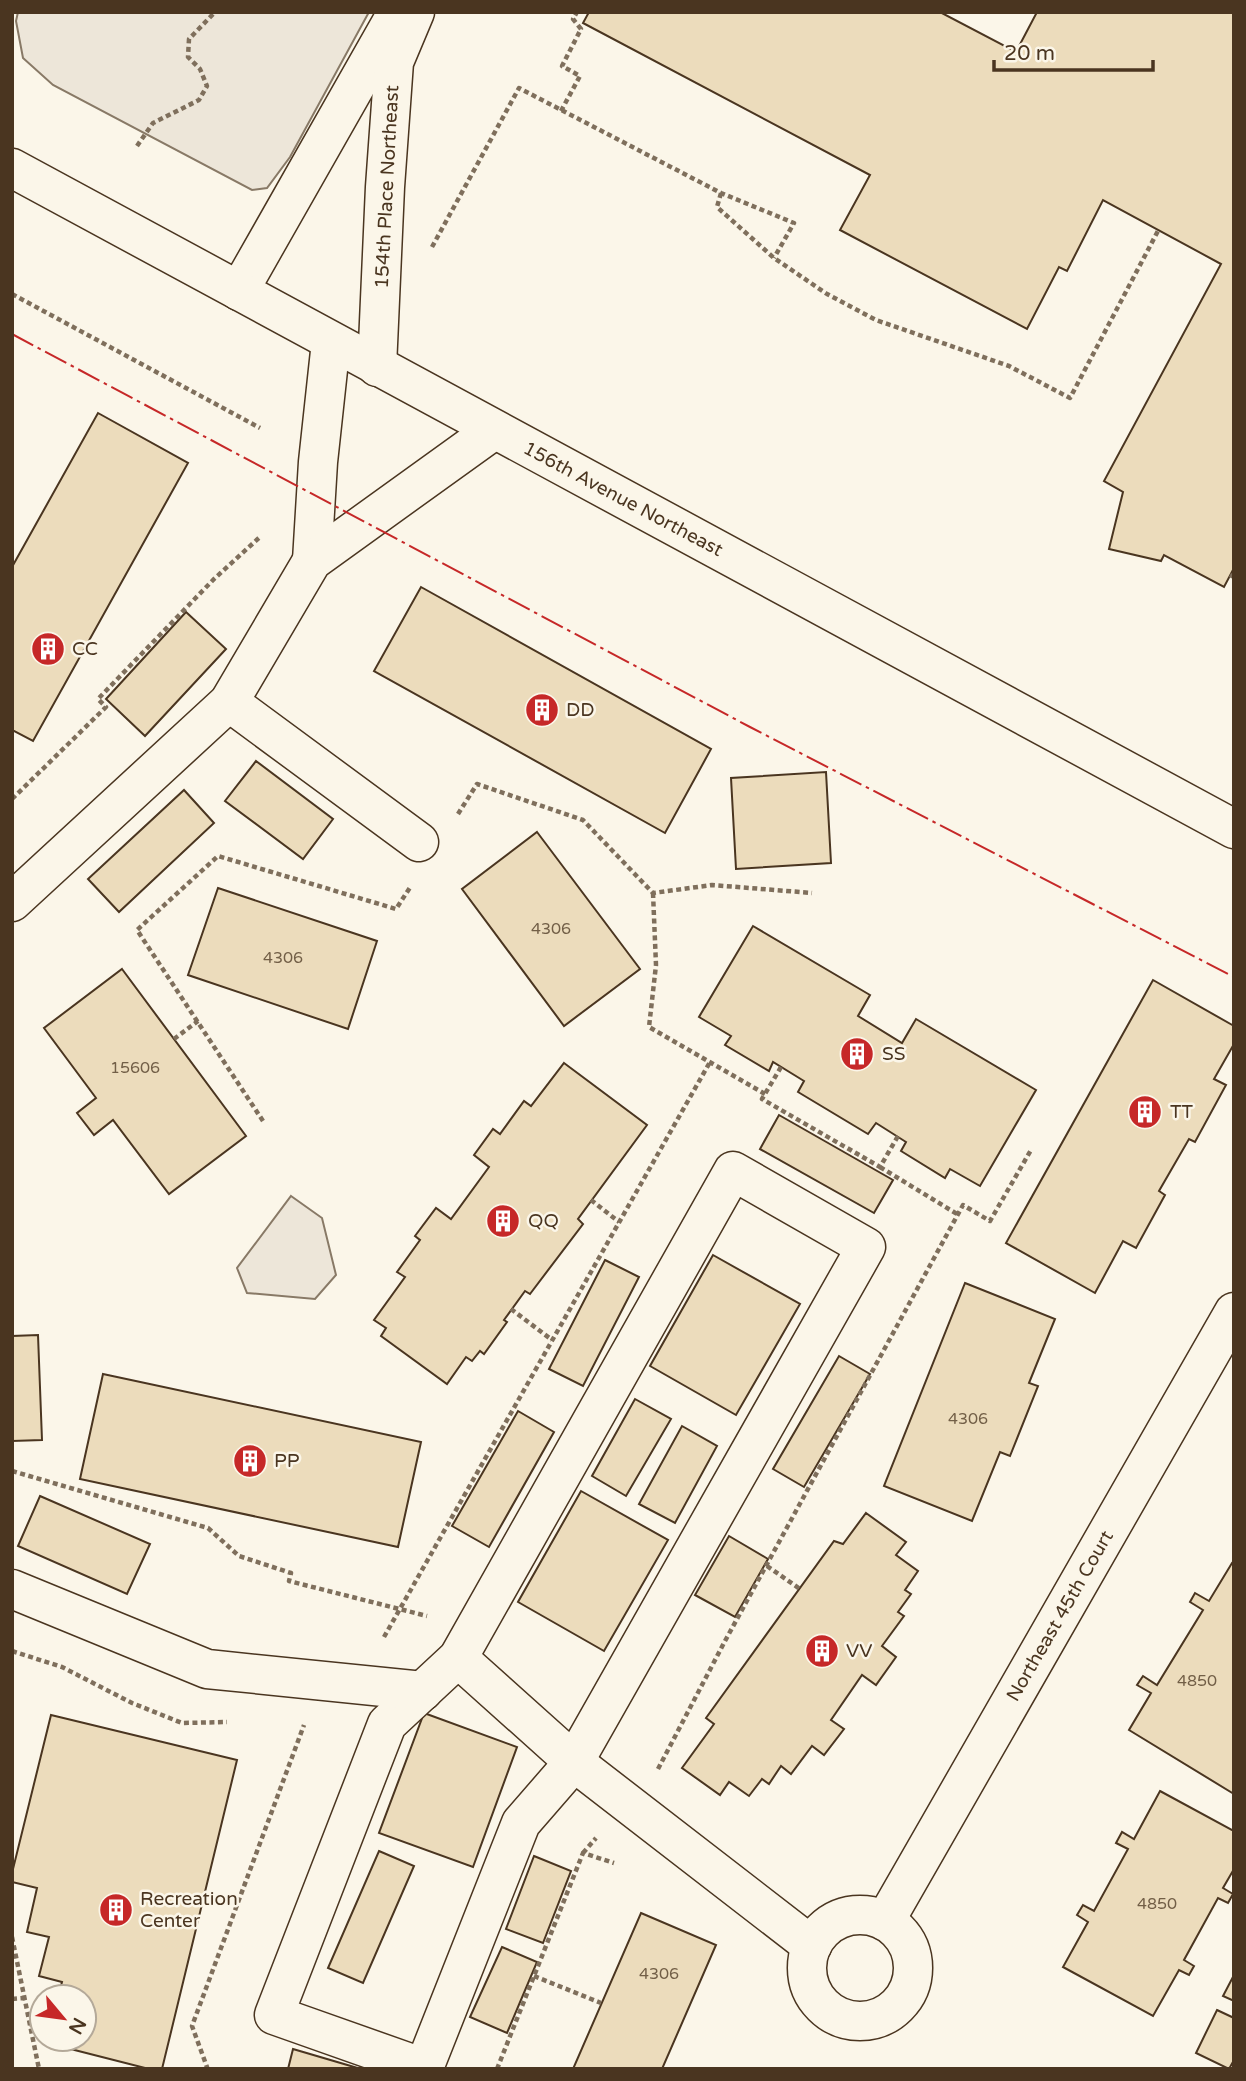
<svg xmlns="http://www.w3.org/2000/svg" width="1246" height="2081" viewBox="0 0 1246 2081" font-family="'Varela Round',sans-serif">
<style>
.green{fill:#ede6d9;stroke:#887966;stroke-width:2}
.building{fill:#ecdcbc;stroke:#4a3520;stroke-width:2}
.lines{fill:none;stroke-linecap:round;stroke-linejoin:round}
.minor-casing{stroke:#4a3520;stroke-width:41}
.secondary-casing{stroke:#4a3520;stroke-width:41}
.path{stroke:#7f6f5c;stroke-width:4.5;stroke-dasharray:5 3.5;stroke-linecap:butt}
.minor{stroke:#fbf6e9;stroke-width:38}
.secondary{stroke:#fbf6e9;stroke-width:38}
.power{stroke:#c62828;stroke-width:2;stroke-dasharray:24 5 3.5 5;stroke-linecap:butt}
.labels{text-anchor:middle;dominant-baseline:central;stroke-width:5;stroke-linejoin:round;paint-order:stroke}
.number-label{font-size:16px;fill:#725f47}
.street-label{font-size:19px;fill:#4a3520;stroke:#fbf6e9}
.poi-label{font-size:19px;fill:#4a3520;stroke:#fbf6e9;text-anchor:start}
</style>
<rect width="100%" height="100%" fill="#fbf6e9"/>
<g class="green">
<path d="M 18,12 L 369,12 L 290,157 L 267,188 L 252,190 L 53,85 L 23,58 L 16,21 Z"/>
<path d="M 291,1196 L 322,1218 L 336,1275 L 315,1299 L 247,1293 L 237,1268 Z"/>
</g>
<g class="building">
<path d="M 589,12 L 940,12 L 1016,52 L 1037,12 L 1234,12 L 1234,568 L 1224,587 L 1164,555 L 1161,561 L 1109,549 L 1123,492 L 1104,481 L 1221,264 L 1103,200 L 1067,271 L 1059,267 L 1027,329 L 840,230 L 870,175 L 583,23 Z"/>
<path d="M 98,413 L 188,463 L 33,741 L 12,730 L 12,567 Z"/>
<path d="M 421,587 L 711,749 L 665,833 L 374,671 Z"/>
<path d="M 186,612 L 226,649 L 145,736 L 106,699 Z"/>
<path d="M 256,761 L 333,819 L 303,859 L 225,801 Z"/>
<path d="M 826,772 L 831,863 L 736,869 L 731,778 Z"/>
<path d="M 184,790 L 214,823 L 119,912 L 88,879 Z"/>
<path d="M 537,832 L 640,969 L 564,1026 L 462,889 Z"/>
<path d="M 218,888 L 377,941 L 348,1029 L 188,975 Z"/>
<path d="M 753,926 L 870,995 L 858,1016 L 902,1043 L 916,1019 L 1036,1090 L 980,1186 L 950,1169 L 945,1178 L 901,1151 L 906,1142 L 876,1123 L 868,1134 L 798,1092 L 804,1081 L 773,1062 L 769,1071 L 725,1045 L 731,1036 L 699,1017 Z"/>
<path d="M 122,969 L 246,1136 L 169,1194 L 113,1120 L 94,1135 L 77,1113 L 96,1098 L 44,1028 Z"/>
<path d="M 1153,980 L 1234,1026 L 1234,1044 L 1214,1079 L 1226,1085 L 1195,1142 L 1189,1139 L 1159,1191 L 1165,1195 L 1136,1248 L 1123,1241 L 1095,1293 L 1006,1243 Z"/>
<path d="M 564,1063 L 647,1125 L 578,1219 L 583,1224 L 530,1294 L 525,1291 L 504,1320 L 507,1322 L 484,1354 L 480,1351 L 472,1361 L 466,1357 L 447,1384 L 381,1336 L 386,1328 L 374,1320 L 405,1277 L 397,1272 L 420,1240 L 415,1236 L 436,1208 L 451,1219 L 489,1167 L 474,1155 L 493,1129 L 500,1134 L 524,1101 L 531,1106 Z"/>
<path d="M 779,1115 L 893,1180 L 874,1213 L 760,1149 Z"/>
<path d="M 713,1255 L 800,1304 L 736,1415 L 650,1366 Z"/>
<path d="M 605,1260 L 639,1277 L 583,1386 L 549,1369 Z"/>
<path d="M 965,1283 L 1055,1319 L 1029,1383 L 1038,1386 L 1010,1456 L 1000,1452 L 972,1521 L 884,1486 Z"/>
<path d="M 38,1335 L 42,1440 L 12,1441 L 12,1336 Z"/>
<path d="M 839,1356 L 870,1374 L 804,1487 L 773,1469 Z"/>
<path d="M 103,1374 L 421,1442 L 398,1547 L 80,1479 Z"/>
<path d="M 635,1399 L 671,1419 L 626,1496 L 592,1476 Z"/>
<path d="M 518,1411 L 554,1432 L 489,1547 L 452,1526 Z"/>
<path d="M 682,1426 L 717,1446 L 675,1523 L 639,1504 Z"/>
<path d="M 581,1491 L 668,1540 L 604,1651 L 518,1602 Z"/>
<path d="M 40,1496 L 150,1544 L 127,1594 L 18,1546 Z"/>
<path d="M 866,1513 L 906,1542 L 896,1555 L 918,1571 L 905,1590 L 911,1594 L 898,1612 L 904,1616 L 882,1646 L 896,1657 L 876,1685 L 862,1675 L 831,1720 L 844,1729 L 824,1755 L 812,1746 L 791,1774 L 781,1766 L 769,1784 L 762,1779 L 749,1796 L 729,1782 L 720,1795 L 682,1768 L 714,1724 L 706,1718 L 834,1541 L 843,1544 Z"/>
<path d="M 729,1536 L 768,1559 L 735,1617 L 695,1595 Z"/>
<path d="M 1232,1563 L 1234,1564 L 1234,1794 L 1129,1730 L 1151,1693 L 1137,1685 L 1143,1676 L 1157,1685 L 1203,1610 L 1190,1602 L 1195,1593 L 1209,1601 Z"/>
<path d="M 424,1713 L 517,1747 L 473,1867 L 379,1833 Z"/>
<path d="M 51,1715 L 237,1760 L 162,2069 L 149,2069 L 47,2043 L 48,2039 L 84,2039 L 84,1997 L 58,1997 L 62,1982 L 39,1976 L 49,1937 L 27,1932 L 37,1888 L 12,1882 L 12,1873 Z"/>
<path d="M 1160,1791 L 1234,1831 L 1234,1869 L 1223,1888 L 1233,1894 L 1228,1903 L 1218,1898 L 1184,1960 L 1194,1966 L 1189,1975 L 1179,1970 L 1153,2016 L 1063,1967 L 1088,1922 L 1077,1915 L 1083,1905 L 1094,1911 L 1128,1849 L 1116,1843 L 1122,1832 L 1134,1839 Z"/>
<path d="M 379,1851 L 414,1866 L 363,1983 L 328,1968 Z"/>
<path d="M 534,1856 L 571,1871 L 543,1943 L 506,1929 Z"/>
<path d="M 641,1913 L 716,1945 L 662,2069 L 573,2069 Z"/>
<path d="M 502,1947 L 537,1962 L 507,2033 L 470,2017 Z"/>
<path d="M 1234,1975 L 1234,2001 L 1223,1996 Z"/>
<path d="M 1217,2010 L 1234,2018 L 1234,2060 L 1229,2069 L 1196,2053 Z"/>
<path d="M 293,2049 L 361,2069 L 288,2069 Z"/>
</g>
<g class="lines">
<g class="minor-casing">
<g id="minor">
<path d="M 239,291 L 393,20"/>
<path d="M 377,367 L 385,187 L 394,62 L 415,12"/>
<path d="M 312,561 L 318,462 L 331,342"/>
<path d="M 229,702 L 419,842"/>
<path d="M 12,902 L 229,702 L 312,561 L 494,430"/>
<path d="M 733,1171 L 866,1247 L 574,1762 L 521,1823 L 424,2068 L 274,2015 L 387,1724 L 458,1658 Z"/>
<path d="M 12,1589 L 207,1669 L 423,1691"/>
<path d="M 458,1658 L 574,1762 L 812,1946"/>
<circle cx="860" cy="1968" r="53"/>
<path d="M 885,1921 L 1234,1312"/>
</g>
</g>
<g class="secondary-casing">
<path id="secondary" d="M 12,168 L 1234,829"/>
</g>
<g class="path">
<path d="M 561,111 L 580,76 L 562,66 L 581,29 L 573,19 L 577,12"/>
<path d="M 137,146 L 153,123 L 199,100 L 207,86 L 200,69 L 188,57 L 189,39 L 215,12"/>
<path d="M 721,193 L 717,207 L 774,258 L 827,294 L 876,320 L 1009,366 L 1070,398 L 1159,229"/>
<path d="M 432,247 L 519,88 L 721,193 L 794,223 L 774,258"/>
<path d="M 12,294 L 260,428"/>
<path d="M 1230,575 L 1234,577"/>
<path d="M 12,799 L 106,707 L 98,699 L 214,579 L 261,536"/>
<path d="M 458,814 L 477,784 L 583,820 L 653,893 L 712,885 L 812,893"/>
<path d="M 653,893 L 656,965 L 649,1027 L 765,1094"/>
<path d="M 174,1039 L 198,1021"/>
<path d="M 781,1067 L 762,1099 L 880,1167 L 898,1136"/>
<path d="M 263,1121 L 137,930 L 218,856 L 396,909 L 411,886"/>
<path d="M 880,1167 L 957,1214"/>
<path d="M 591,1200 L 619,1222"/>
<path d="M 511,1309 L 552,1340"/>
<path d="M 12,1471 L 208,1528 L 239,1556 L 291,1573 L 289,1581 L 427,1616"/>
<path d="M 767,1566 L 800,1589"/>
<path d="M 384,1637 L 710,1062"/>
<path d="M 12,1651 L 62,1667 L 132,1703 L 182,1723 L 227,1722"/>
<path d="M 658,1769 L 725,1641 L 963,1205 L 990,1221 L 1031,1150"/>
<path d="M 583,1853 L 596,1838"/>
<path d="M 12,1937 L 39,2069"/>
<path d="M 534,1976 L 601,2003"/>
<path d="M 12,1999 L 25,1998"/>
<path d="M 30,2024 L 42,2028"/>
<path d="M 205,2069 L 207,2067 L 192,2026 L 304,1725"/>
<path d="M 497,2069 L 583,1853 L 614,1863"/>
</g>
<use href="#minor" class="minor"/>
<use href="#secondary" class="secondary"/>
<path class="power" d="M 12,334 L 750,727 L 1234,977"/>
</g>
<defs>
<g id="building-disc" transform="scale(1.75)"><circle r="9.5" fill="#c62828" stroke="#fbf6e9"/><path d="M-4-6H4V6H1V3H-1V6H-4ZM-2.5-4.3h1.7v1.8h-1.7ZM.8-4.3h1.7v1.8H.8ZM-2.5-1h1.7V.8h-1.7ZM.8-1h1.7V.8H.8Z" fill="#fff"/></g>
</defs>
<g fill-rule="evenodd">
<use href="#building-disc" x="48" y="649"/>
<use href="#building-disc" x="542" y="710"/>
<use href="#building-disc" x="857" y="1054"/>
<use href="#building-disc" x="1145" y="1112"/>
<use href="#building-disc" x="503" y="1221"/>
<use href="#building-disc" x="250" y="1461"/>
<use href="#building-disc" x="822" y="1651"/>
<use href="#building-disc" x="116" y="1910"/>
</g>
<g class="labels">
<g class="number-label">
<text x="551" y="929">4306</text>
<text x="283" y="958">4306</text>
<text x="135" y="1068">15606</text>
<text x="968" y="1419">4306</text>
<text x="1197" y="1681">4850</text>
<text x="1157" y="1904">4850</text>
<text x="659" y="1974">4306</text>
</g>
<g class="street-label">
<text transform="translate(387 187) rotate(-87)">154th Place Northeast</text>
<text transform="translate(623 499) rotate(28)">156th Avenue Northeast</text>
<text transform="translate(1060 1616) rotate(-60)">Northeast 45th Court</text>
</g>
<g class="poi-label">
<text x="72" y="649">CC</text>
<text x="566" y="710">DD</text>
<text x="882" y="1054">SS</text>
<text x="1170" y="1112">TT</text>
<text x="528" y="1221">QQ</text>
<text x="274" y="1461">PP</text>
<text x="846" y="1651">VV</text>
<text x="140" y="1899">Recreation<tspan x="140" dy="22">Center</tspan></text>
</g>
</g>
<rect width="1246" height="2081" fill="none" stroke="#4a3520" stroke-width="28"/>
<g transform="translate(63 2018) rotate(119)"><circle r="33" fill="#fbf6e9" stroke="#b4a999" stroke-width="2"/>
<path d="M0-5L12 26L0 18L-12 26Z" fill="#c62828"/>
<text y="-10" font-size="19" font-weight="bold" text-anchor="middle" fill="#4a3520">N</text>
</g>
<path d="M994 60v10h159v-10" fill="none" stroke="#4a3520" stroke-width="3.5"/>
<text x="1004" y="60" font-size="21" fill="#4a3520" stroke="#fbf6e9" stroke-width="5" paint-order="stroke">20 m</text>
</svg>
